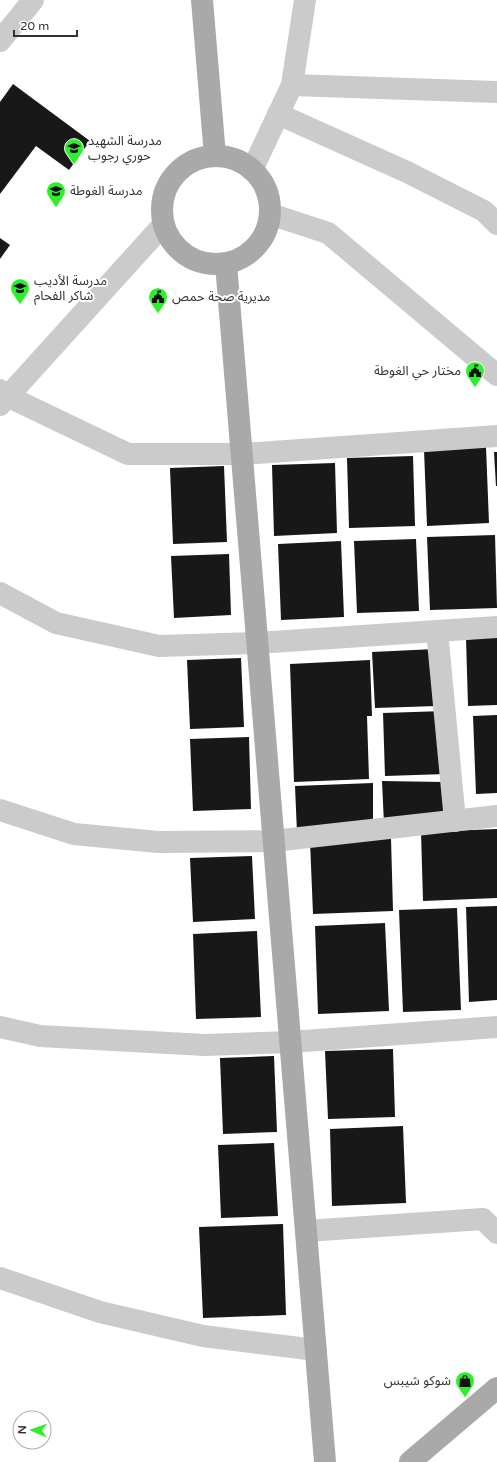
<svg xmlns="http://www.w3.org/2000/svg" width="497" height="1462" viewBox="0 0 497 1462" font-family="'Varela Round','Noto Sans Arabic',sans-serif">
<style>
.building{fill:#181818}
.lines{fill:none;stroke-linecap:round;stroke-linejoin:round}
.minor{stroke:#cbcbcb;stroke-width:22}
.major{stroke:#a9a9a9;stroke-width:22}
.labels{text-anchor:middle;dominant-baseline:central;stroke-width:4;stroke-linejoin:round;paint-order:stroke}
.poi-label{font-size:13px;fill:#313131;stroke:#fff;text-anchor:start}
</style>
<rect width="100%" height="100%" fill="#fff"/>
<g class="building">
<path d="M 13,84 L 90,141 L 69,170 L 36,146 L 0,194 L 0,102 Z"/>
<path d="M 0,238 L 10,245 L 0,259 Z"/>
<path d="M 486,447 L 489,523 L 427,526 L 424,450 Z"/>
<path d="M 494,452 L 497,452 L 497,486 L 496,486 Z"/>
<path d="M 413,456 L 415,526 L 349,528 L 347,458 Z"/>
<path d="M 335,463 L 337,533 L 274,536 L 272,465 Z"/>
<path d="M 224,466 L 227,542 L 173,544 L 170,468 Z"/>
<path d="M 495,535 L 497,608 L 430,610 L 427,537 Z"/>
<path d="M 416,539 L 419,611 L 357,613 L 354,541 Z"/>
<path d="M 341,541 L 344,617 L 281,620 L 278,544 Z"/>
<path d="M 229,554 L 231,615 L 174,618 L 171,556 Z"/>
<path d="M 497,637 L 497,705 L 468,706 L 466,638 Z"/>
<path d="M 435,649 L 437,706 L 375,708 L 372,652 Z"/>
<path d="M 241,658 L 244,727 L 190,729 L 187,660 Z"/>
<path d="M 370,660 L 372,716 L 367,716 L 369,779 L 294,782 L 290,664 Z"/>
<path d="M 444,711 L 446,774 L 385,776 L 383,713 Z"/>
<path d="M 497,715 L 497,793 L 476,794 L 473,716 Z"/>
<path d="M 249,737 L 251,809 L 193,811 L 190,739 Z"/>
<path d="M 382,781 L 444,782 L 444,815 L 384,824 Z"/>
<path d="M 373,783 L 373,826 L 297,833 L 295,786 Z"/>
<path d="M 497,829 L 497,898 L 423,901 L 421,832 Z"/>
<path d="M 391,838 L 393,911 L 313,914 L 310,841 Z"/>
<path d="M 252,856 L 255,919 L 193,922 L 190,858 Z"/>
<path d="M 497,906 L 497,1000 L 469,1002 L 466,907 Z"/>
<path d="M 457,908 L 461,1010 L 403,1012 L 399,910 Z"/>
<path d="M 385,923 L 389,1011 L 318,1014 L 315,926 Z"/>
<path d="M 257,931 L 261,1017 L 196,1019 L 193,934 Z"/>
<path d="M 393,1049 L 395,1117 L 328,1119 L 325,1051 Z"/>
<path d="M 274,1056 L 277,1132 L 223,1134 L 220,1058 Z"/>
<path d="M 403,1126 L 406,1203 L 332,1206 L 330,1129 Z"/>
<path d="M 274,1143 L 278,1216 L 221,1218 L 218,1145 Z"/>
<path d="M 283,1224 L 286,1315 L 203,1318 L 199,1227 Z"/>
</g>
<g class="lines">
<g class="minor">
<path d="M 0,41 L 33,0"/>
<path d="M 292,85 L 497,92"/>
<path d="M 278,114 L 407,172 L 484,211 L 497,224"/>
<path d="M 252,170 L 292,85 L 305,0"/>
<path d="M 270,214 L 328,233 L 497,375"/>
<path d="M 0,390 L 7,396 L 128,454 L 242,454 L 497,436"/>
<path d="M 0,405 L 163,225"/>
<path d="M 0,593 L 56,623 L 159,646 L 257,643 L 497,627"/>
<path d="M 437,631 L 455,821"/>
<path d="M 0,810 L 74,834 L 158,842 L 273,841 L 497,816"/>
<path d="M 0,1027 L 40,1036 L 205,1045 L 290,1042 L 497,1027"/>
<path d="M 306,1231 L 483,1219 L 497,1233"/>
<path d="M 0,1278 L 100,1312 L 203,1336 L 316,1350"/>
</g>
<g class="major">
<path d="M 202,0 L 215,156"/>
<circle cx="216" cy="210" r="54"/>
<path d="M 226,264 L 325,1462"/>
<path d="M 410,1462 L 497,1388"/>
</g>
</g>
<defs>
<g id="school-pin" transform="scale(1)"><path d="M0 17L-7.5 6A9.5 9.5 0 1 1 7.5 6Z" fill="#2df02c" stroke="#fff"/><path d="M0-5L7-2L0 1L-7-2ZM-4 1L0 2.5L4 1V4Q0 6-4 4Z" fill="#111"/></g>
<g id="civic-pin" transform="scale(1)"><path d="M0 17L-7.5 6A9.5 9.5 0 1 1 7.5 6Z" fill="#2df02c" stroke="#fff"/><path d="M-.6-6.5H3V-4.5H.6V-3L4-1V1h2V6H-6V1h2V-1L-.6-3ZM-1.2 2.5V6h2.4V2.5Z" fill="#111"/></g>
<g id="shop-pin" transform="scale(1)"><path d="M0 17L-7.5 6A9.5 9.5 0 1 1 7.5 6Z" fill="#2df02c" stroke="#fff"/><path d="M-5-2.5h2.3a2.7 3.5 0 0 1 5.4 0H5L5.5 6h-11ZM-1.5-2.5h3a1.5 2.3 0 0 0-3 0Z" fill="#111"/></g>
</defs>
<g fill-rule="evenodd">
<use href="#school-pin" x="74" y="148"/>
<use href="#school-pin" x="56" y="191"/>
<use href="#school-pin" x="20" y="288"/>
<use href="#civic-pin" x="158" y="297"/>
<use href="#civic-pin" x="475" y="371"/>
<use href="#shop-pin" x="465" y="1381"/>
</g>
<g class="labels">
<g class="poi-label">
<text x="88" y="141">مدرسة الشهيد<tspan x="88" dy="15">حوري رجوب</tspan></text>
<text x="70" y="191">مدرسة الغوطة</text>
<text x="34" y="281">مدرسة الأديب<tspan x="34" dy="15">شاكر الفحام</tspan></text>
<text x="172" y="297">مديرية صحة حمص</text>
<text x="461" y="371" text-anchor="end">مختار حي الغوطة</text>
<text x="451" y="1381" text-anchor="end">شوكو شيبس</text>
</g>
</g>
<g transform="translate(32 1430) rotate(272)"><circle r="19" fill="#ffffff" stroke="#adadad"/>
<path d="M0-3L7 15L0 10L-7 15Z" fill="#2df02c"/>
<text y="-6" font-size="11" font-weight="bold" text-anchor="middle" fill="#313131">N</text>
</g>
<path d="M14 30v6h63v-6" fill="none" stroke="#313131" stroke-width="2"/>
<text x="20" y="30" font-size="12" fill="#313131" stroke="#ffffff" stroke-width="3" paint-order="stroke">20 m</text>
</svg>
